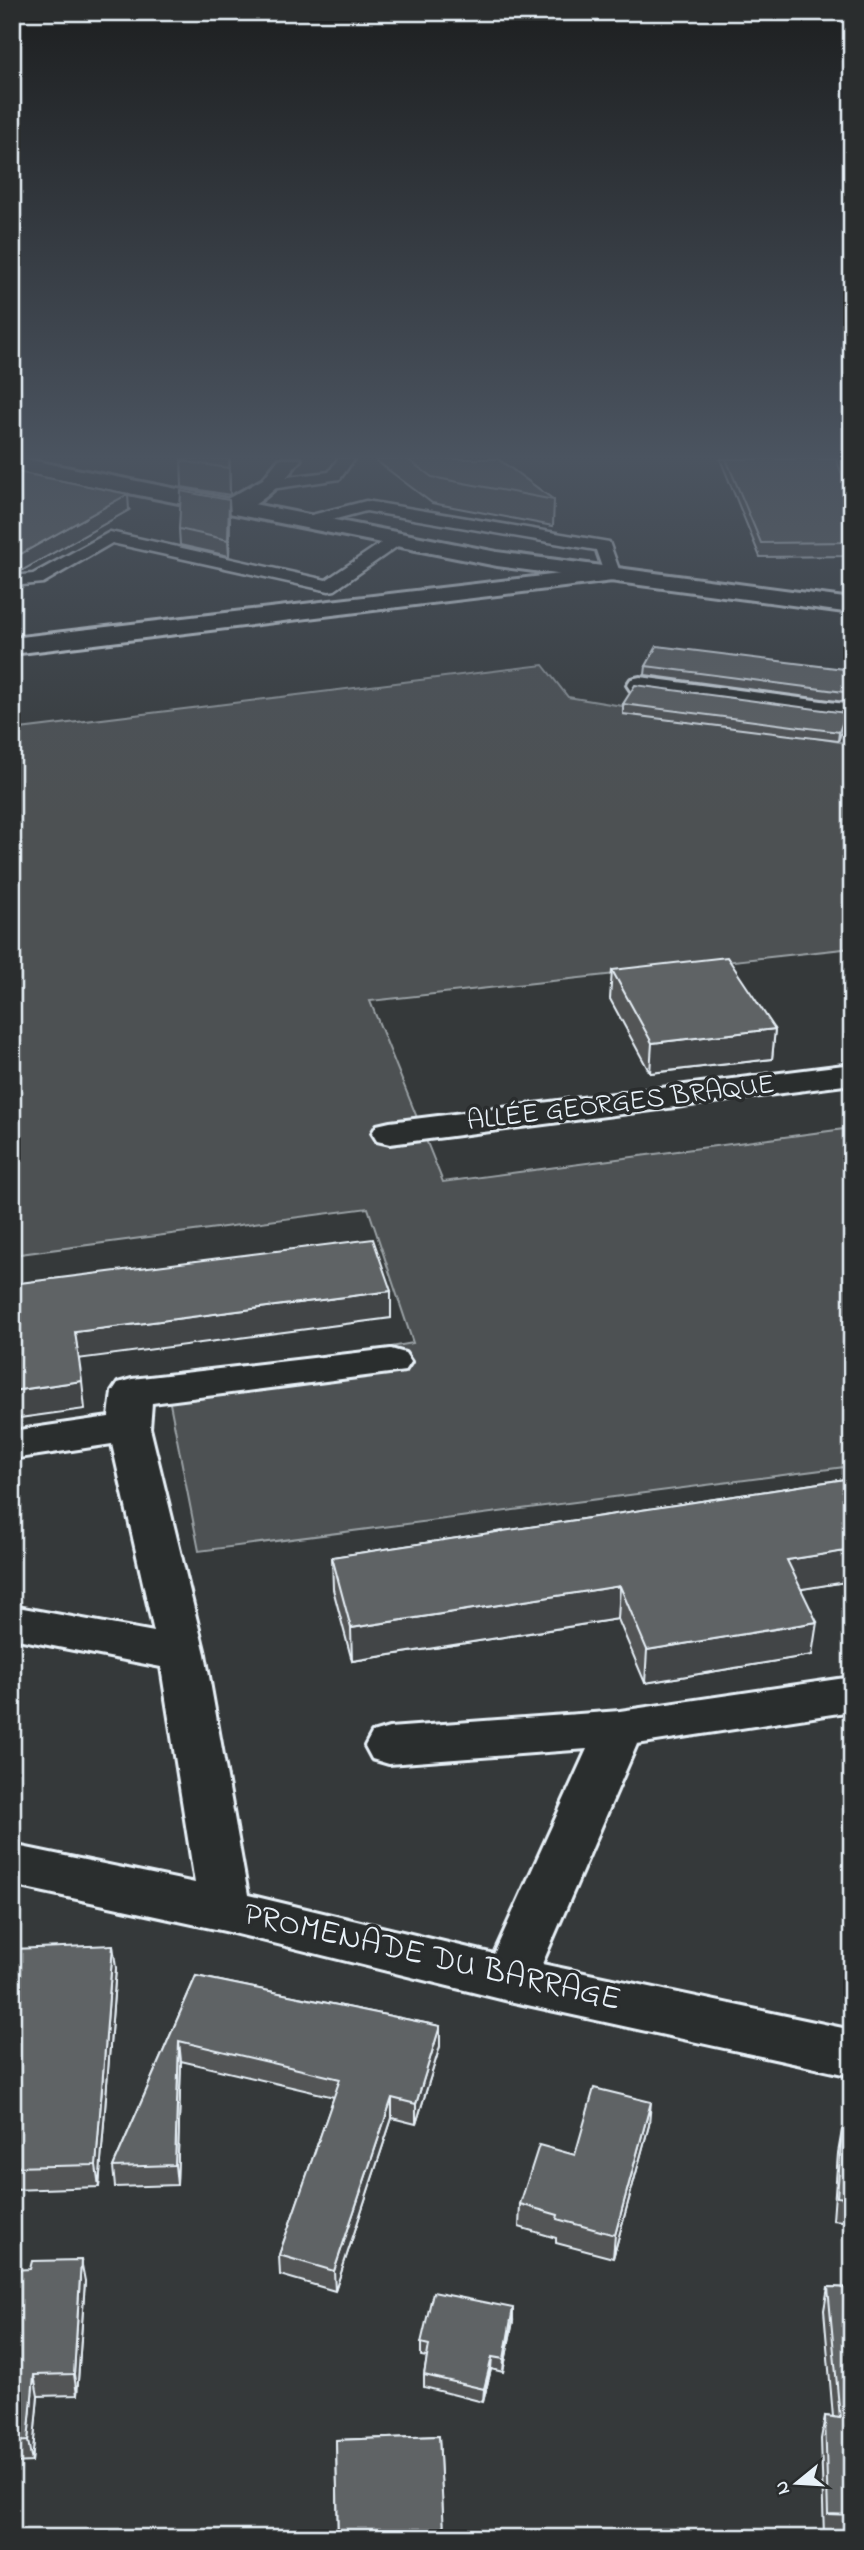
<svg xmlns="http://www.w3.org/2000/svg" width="864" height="2550" viewBox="0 0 864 2550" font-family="'Indie Flower',sans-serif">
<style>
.green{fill:#4d5152;stroke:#9aa1a5;stroke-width:2}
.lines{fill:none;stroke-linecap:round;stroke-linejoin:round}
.service-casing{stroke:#e8f1f8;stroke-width:5}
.minor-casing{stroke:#e8f1f8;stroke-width:6}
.secondary-casing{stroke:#e8f1f8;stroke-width:6}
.service{fill:#2a2d2e;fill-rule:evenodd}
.minor{fill:#2a2d2e;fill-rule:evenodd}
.secondary{fill:#2a2d2e;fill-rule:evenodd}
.wall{fill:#525557;stroke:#e8f1f8;stroke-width:2}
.shaded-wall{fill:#424547;stroke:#e8f1f8;stroke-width:2}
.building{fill:#5f6365;stroke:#e8f1f8;stroke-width:2}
.labels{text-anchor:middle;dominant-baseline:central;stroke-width:7;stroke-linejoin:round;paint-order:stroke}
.street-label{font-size:28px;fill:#e8f1f8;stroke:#2a2d2e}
.near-street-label{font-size:33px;fill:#e8f1f8;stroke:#2a2d2e}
</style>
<rect width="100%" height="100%" fill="#35393a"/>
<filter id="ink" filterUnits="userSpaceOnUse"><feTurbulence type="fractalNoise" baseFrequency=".0143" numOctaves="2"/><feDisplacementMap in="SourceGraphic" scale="14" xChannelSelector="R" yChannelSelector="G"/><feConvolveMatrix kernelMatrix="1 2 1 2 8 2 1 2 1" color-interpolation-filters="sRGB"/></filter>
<g filter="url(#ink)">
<path class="green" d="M 543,665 L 568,697 L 852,744 L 852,948 L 370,1001 L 443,1182 L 852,1128 L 852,1466 L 199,1551 L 167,1388 L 413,1343 L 368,1208 L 12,1255 L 12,730 Z"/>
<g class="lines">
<g class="service-casing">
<g id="service">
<path d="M 338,459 L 354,459 L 340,479 L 271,489 L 263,484 L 271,479 L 329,472 Z"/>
<path d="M 366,501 L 609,542 L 621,575 L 618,579 L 606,579 L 596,550 L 366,511 L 306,527 L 298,522 L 300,518 Z"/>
<path d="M 110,532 L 326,580 L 390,537 L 402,537 L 405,541 L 335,590 L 329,591 L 112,543 L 43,583 L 12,586 L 12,576 L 33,574 Z"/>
</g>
</g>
<g class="minor-casing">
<g id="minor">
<path d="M 279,459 L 301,459 C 286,480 251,519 222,512 L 219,507 L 222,502 L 263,479 Z"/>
<path d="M 830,459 L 852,459 L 852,491 L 844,489 Z"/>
<path d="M 612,568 L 621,570 L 624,575 L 621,580 L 12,654 L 12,638 Z"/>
<path d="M 640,677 L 852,705 L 852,721 L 631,691 L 627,685 L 631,679 Z"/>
<path d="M 852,1064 L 852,1084 L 390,1144 L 377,1141 L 372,1133 L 377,1125 L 390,1122 Z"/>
<path d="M 391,1349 L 405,1353 L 411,1362 L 405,1371 L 152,1403 L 150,1428 L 205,1654 L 248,1895 L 494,1954 L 587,1749 L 389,1764 L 372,1759 L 365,1746 L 372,1733 L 389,1728 L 620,1711 L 852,1677 L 852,1711 L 637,1744 L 542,1964 L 852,2030 L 852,2076 L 509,2001 L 225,1931 L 12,1885 L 12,1845 L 195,1883 L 161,1667 L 12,1638 L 12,1606 L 154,1632 L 112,1444 L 12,1459 L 12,1431 L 109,1417 L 112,1392 L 118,1383 L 132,1379 Z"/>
</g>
</g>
<g class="secondary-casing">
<path id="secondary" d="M 12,459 L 25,459 L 497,552 L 852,599 L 852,613 L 497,566 L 12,470 Z"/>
</g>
<use href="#service" class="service"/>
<use href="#minor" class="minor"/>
<use href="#secondary" class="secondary"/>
</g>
<g class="wall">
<path d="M 181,459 L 230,459 L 230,495 L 182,487 Z"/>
<path d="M 374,459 L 498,459 L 554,500 L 553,526 L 432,503 Z"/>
<path d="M 720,459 L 836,459 L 843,477 L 852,479 L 852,556 L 760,557 Z"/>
<path d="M 12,471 L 129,510 L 21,571 L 12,569 Z"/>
<path d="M 230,516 L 229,556 L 180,545 L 179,529 Z"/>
<path d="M 646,666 L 852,670 L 852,703 L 645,675 Z"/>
<path d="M 623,704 L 846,713 L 845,723 L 838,741 L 623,714 Z"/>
<path d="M 612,970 L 775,1029 L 772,1059 L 650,1073 L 610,999 Z"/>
<path d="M 852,1478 L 852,1581 L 801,1589 L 812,1655 L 645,1683 L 618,1619 L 352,1661 L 333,1589 L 332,1557 Z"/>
<path d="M 12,1949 L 116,1968 L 99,2187 L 12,2190 Z"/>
<path d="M 196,1976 L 440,2026 L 440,2046 L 416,2124 L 392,2118 L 335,2291 L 280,2275 L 279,2255 L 334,2097 L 181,2061 L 177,2185 L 115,2187 L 113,2167 Z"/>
<path d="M 649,2125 L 613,2258 L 556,2243 L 556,2238 L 519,2227 L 520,2204 L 575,2155 Z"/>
<path d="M 842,2130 L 852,2132 L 852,2232 L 851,2222 L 833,2220 L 838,2153 Z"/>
<path d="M 12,2270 L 85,2281 L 77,2395 L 38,2396 L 32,2462 L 12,2463 Z"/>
<path d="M 828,2287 L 852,2288 L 852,2537 L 824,2536 L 821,2439 L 825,2416 L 833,2417 L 824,2310 Z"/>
<path d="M 513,2321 L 503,2372 L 491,2369 L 483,2402 L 424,2387 L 424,2375 L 427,2357 L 421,2356 L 421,2343 Z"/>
<path d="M 439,2436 L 444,2538 L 338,2538 L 336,2440 Z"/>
</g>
<g class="shaded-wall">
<path d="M 229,459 L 230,459 L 230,495 L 229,468 Z"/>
<path d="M 128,494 L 129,510 L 21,571 L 19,555 Z"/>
<path d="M 229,500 L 230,516 L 229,556 L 228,540 Z"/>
<path d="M 846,713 L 845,723 L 838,741 L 839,732 Z"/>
<path d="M 775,1029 L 772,1059 L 650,1073 L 652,1043 Z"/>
<path d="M 391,1291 L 391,1318 L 78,1359 L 75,1332 Z"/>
<path d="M 82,1381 L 85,1409 L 12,1419 L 12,1391 Z"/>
<path d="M 852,1550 L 852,1581 L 784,1592 L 787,1560 Z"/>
<path d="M 620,1586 L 618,1619 L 352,1661 L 351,1628 Z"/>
<path d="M 817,1622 L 812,1655 L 645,1683 L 647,1650 Z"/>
<path d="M 113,1945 L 116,1968 L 99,2187 L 96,2165 Z"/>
<path d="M 440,2026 L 440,2046 L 416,2124 L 416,2104 Z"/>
<path d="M 179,2041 L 181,2061 L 177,2185 L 175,2165 Z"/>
<path d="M 392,2098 L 392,2118 L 335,2291 L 334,2271 Z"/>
<path d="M 651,2102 L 649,2125 L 613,2258 L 615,2235 Z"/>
<path d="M 81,2260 L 85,2281 L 77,2395 L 74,2374 Z"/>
<path d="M 513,2308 L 513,2321 L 503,2372 L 504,2359 Z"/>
<path d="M 492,2357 L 491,2369 L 483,2402 L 484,2389 Z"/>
<path d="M 34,2375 L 38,2396 L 32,2462 L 28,2441 Z"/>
</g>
<g class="building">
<path d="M 181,459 L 229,459 L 229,468 L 181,461 Z"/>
<path d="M 407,459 L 498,459 L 554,500 L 432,477 Z"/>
<path d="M 726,459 L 836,459 L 843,477 L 852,479 L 852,542 L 761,543 Z"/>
<path d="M 12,471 L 128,494 L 19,555 L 12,553 Z"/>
<path d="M 181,491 L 229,500 L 228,540 L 179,529 Z"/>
<path d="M 657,646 L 852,670 L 852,693 L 646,666 Z"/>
<path d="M 635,685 L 846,713 L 839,732 L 623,704 Z"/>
<path d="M 727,957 L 775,1029 L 652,1043 L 612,970 Z"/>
<path d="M 373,1239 L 391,1291 L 75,1332 L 82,1381 L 12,1391 L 12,1284 Z"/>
<path d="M 852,1478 L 852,1550 L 787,1560 L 817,1622 L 647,1650 L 620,1586 L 351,1628 L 332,1557 Z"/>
<path d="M 113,1945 L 96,2165 L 12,2167 L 12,1949 Z"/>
<path d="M 196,1976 L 440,2026 L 416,2104 L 392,2098 L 334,2271 L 279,2255 L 340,2079 L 179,2041 L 175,2165 L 113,2167 Z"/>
<path d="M 594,2088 L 651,2102 L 615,2235 L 557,2219 L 558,2215 L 520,2204 L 539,2145 L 575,2155 Z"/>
<path d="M 842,2130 L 852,2132 L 852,2199 L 837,2197 Z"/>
<path d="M 81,2260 L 74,2374 L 34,2375 L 28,2441 L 12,2442 L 12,2270 L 30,2269 L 32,2261 Z"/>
<path d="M 828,2287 L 852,2288 L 852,2515 L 828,2514 L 825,2416 L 840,2418 Z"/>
<path d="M 433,2292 L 513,2308 L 504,2359 L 492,2357 L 484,2389 L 424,2375 L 429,2345 L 421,2343 Z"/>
<path d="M 439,2436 L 444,2532 L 338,2537 L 336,2440 Z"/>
</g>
</g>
<linearGradient id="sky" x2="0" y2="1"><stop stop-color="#1d1f20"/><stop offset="0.56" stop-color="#4b5460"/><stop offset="1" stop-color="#4b5460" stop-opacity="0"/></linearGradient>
<rect width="864" height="816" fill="url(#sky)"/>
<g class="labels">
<g class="street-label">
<text transform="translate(621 1104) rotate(-7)">ALLÉE GEORGES BRAQUE</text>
</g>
<g class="near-street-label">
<text transform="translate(432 1958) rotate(13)">PROMENADE DU BARRAGE</text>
</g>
</g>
<rect width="864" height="2550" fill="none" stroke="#2a2d2e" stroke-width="42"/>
<rect x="21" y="21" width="822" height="2508" fill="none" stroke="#e8f1f8" stroke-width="2.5" filter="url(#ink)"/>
<g transform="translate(797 2483) rotate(252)" stroke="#2a2d2e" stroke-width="5" paint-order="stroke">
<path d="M0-5L12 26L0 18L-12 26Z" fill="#e8f1f8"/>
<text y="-10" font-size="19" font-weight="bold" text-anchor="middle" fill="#e8f1f8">N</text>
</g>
</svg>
